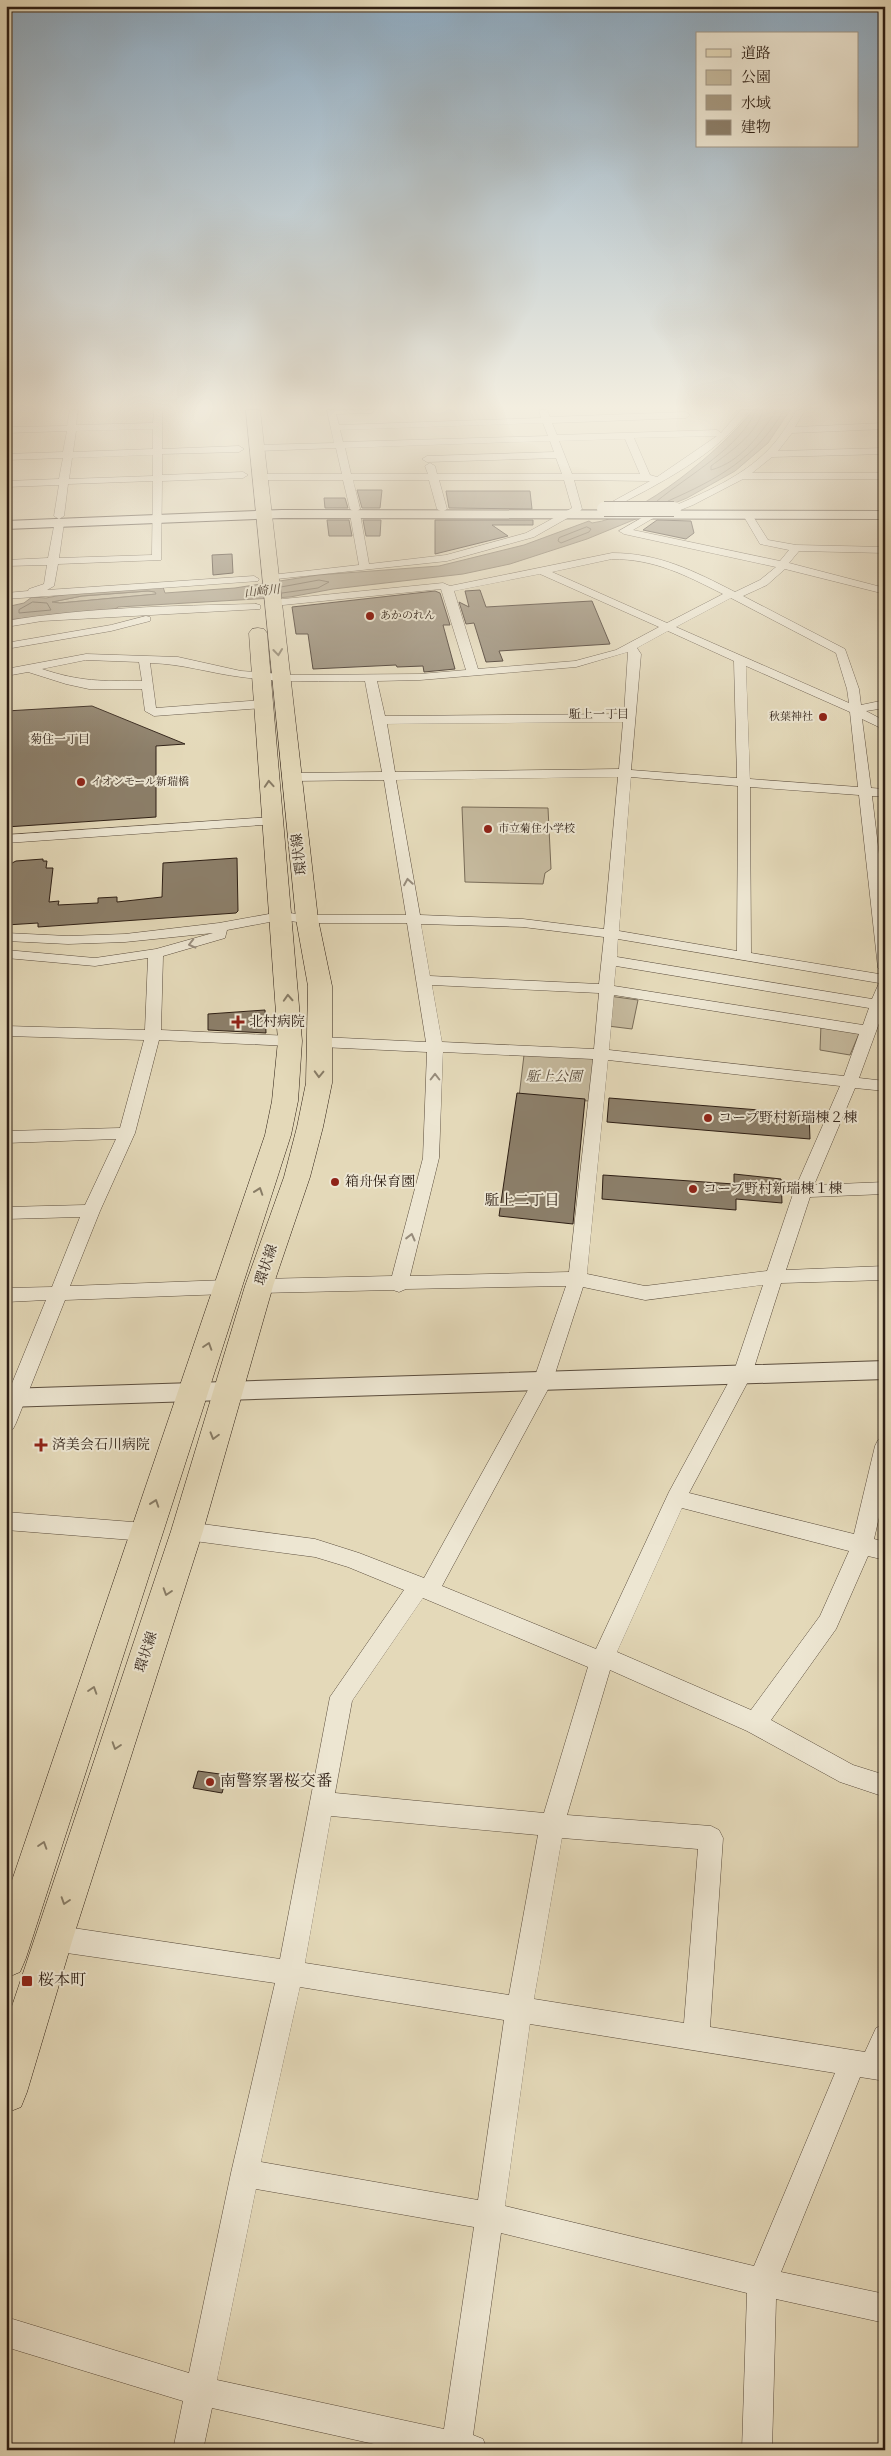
<svg xmlns="http://www.w3.org/2000/svg" width="891" height="2456" viewBox="0 0 891 2456" font-family="Vollkorn,'Noto Serif JP',serif">
<style>
.green{fill:#c5b99d;stroke:#796c58}
.water{fill:#a69981;stroke:#766855;fill-rule:evenodd}
.lines{fill:none;stroke-linecap:round;stroke-linejoin:round}
.shore{stroke:#6a5c4a;stroke-width:1}
.building{fill:#8c7f6a;stroke:#2d1e14}
.minor-casing{stroke:#5b4d3d;stroke-width:1}
.tertiary-casing{stroke:#5b4d3d;stroke-width:2}
.secondary-casing{stroke:#2d1e14;stroke-width:2}
.primary-casing{stroke:#2d1e14;stroke-width:1}
.minor{fill:#ede6d2;fill-rule:evenodd}
.tertiary{fill:#ede6d2;fill-rule:evenodd}
.secondary{fill:#ede6d2;fill-rule:evenodd}
.primary{fill:#e4d9b9;fill-rule:evenodd}
.secondary-bridge-casing{stroke:#2d1e14;stroke-width:16;stroke-linecap:butt}
.secondary-bridge{stroke:#ede6d2;stroke-width:14}
.oneway{stroke:#887c66}
.oneway2{stroke:#978c7c}
.poi-dot{fill:#8f2418;stroke:#ede6d2;stroke-width:2}
.labels{text-anchor:middle;dominant-baseline:central;stroke-width:4;stroke-linejoin:round;paint-order:stroke}
.far-poi-label{font-size:11px;fill:#2d1e14;stroke:#ede6d2;text-anchor:start}
.far-water-label{font-size:12px;font-style:italic;fill:#57493a;stroke:#ede6d2}
.far-neighbourhood-label{font-size:12px;fill:#2d1e14;stroke:#ede6d2}
.street-label{font-size:14px;fill:#2d1e14;stroke:#ede6d2}
.poi-label{font-size:14px;fill:#2d1e14;stroke:#ede6d2;text-anchor:start}
.park-label{font-size:14px;font-style:italic;fill:#5b4c3d;stroke:#ede6d2}
.neighbourhood-label{font-size:15px;fill:#2d1e14;stroke:#ede6d2}
.near-poi-label{font-size:16px;fill:#2d1e14;stroke:#ede6d2;text-anchor:start}
</style>
<rect width="100%" height="100%" fill="#e4d9b9"/>
<filter id="stains"><feTurbulence type="fractalNoise" baseFrequency=".004" numOctaves="4"/><feColorMatrix values="0 0 0 0 .2 0 0 0 0 .09 0 0 0 0 .02 0 0 0 .5 -.17"/></filter>
<radialGradient id="worn" r=".72"><stop offset=".6" stop-color="#630" stop-opacity="0"/><stop offset="1" stop-color="#630" stop-opacity=".3"/></radialGradient>
<g class="green">
<path d="M 148,591 L 156,592 L 157,594 L 60,603 L 52,602 L 82,596 Z"/>
<path d="M 462,807 L 548,808 L 551,869 L 545,873 L 543,884 L 465,882 Z"/>
<path d="M 609,996 L 638,1000 L 632,1029 L 608,1026 Z"/>
<path d="M 821,1024 L 861,1029 L 850,1055 L 820,1050 Z"/>
<path d="M 524,1055 L 594,1057 L 589,1101 L 519,1097 Z"/>
</g>
<path class="water" d="M 753,410 L 790,410 L 768,443 L 735,471 L 687,498 L 587,539 L 510,564 L 463,574 L 333,589 L 290,597 L 118,607 L 114,610 L 6,620 L 6,607 L 24,603 L 32,597 L 46,598 L 67,594 L 163,587 L 165,593 L 235,588 L 318,575 L 439,566 L 524,545 L 589,521 L 592,523 C 642,517 722,449 753,410 ZM 148,591 L 155,592 L 156,594 L 60,603 L 52,602 L 82,596 Z"/>
<g class="lines">
<g class="shore">
<path d="M 763,410 C 756,435 731,451 711,466 L 711,470 C 741,462 760,434 777,410"/>
<path d="M 657,501 C 687,476 741,447 756,410"/>
<path d="M 668,501 C 718,479 756,458 784,410"/>
<path d="M 587,527 L 591,529 L 589,532 L 561,543 L 558,541 L 559,538 Z"/>
<path d="M 281,587 L 319,580 L 329,582 L 318,588 L 282,593"/>
<path d="M 33,602 L 47,603 L 51,610 L 19,613 L 19,610 Z"/>
</g>
</g>
<g class="building">
<path d="M 357,490 L 382,490 L 380,508 L 362,508 Z"/>
<path d="M 446,491 L 530,491 L 532,509 L 449,508 Z"/>
<path d="M 324,498 L 345,498 L 348,508 L 325,508 Z"/>
<path d="M 327,520 L 349,520 L 352,536 L 329,536 Z"/>
<path d="M 363,520 L 381,520 L 380,536 L 366,536 Z"/>
<path d="M 435,520 L 533,520 L 533,525 L 492,525 L 508,536 L 435,554 Z"/>
<path d="M 657,520 L 691,521 L 694,533 L 686,539 L 643,530 Z"/>
<path d="M 232,554 L 233,573 L 213,575 L 212,555 Z"/>
<path d="M 480,590 L 486,607 L 592,601 L 610,644 L 499,651 L 503,661 L 486,662 L 474,623 L 466,624 L 459,602 L 469,607 L 465,591 Z"/>
<path d="M 435,591 L 440,593 L 450,625 L 443,625 L 455,669 L 424,672 L 423,666 L 397,667 L 396,665 L 313,669 L 308,634 L 296,634 L 292,607 Z"/>
<path d="M 92,706 L 185,744 L 156,746 L 156,817 L 6,827 L 6,711 Z"/>
<path d="M 237,858 L 238,911 L 236,913 L 38,927 L 38,923 L 6,925 L 6,901 L 12,863 L 16,861 L 43,859 L 43,861 L 47,861 L 46,868 L 53,868 L 49,902 L 59,901 L 58,905 L 98,903 L 98,898 L 117,897 L 117,902 L 162,897 L 163,863 Z"/>
<path d="M 265,1010 L 266,1033 L 208,1030 L 208,1014 Z"/>
<path d="M 517,1093 L 585,1099 L 573,1224 L 499,1216 Z"/>
<path d="M 609,1098 L 809,1114 L 810,1139 L 607,1122 Z"/>
<path d="M 734,1174 L 781,1179 L 782,1203 L 736,1199 L 736,1210 L 602,1199 L 603,1175 L 734,1184 Z"/>
<path d="M 198,1771 L 227,1775 L 222,1793 L 193,1788 Z"/>
</g>
<g class="lines">
<g class="minor-casing">
<g id="minor">
<path d="M 70,410 L 78,410 L 76,425 L 153,423 L 154,410 L 162,410 L 162,449 L 239,446 L 244,449 L 239,452 L 162,454 L 162,475 L 243,472 L 248,475 L 243,478 L 162,481 L 161,560 L 58,564 L 54,586 L 47,590 L 254,576 L 259,579 L 258,581 L 6,599 L 6,593 L 28,591 L 29,589 L 44,584 L 47,565 L 6,566 L 6,560 L 48,558 L 55,521 L 64,523 L 59,558 L 152,555 L 153,481 L 68,484 L 64,516 L 59,519 L 54,516 L 59,485 L 6,487 L 6,481 L 59,479 L 63,458 L 6,460 L 6,454 L 63,452 L 67,431 L 6,433 L 6,427 L 67,426 ZM 153,429 L 153,449 L 73,452 L 76,431 ZM 153,455 L 153,476 L 69,479 L 72,458 Z"/>
<path d="M 327,410 L 375,410 L 371,413 L 336,414 L 339,425 L 541,418 L 539,410 L 547,410 L 550,417 L 686,412 L 690,415 L 686,418 L 552,423 L 557,435 L 717,430 L 721,433 L 741,410 L 750,410 C 715,457 658,484 607,511 L 599,509 L 650,481 L 574,480 L 582,509 L 580,511 L 534,537 L 447,561 L 267,580 L 266,578 L 271,575 L 359,565 L 350,514 L 353,511 L 350,509 L 343,480 L 259,480 L 254,477 L 259,474 L 342,474 L 336,448 L 257,451 L 252,448 L 257,445 L 334,443 ZM 543,423 L 548,436 L 343,442 L 340,430 ZM 717,436 L 657,477 L 650,475 L 634,438 ZM 625,439 L 640,474 L 572,474 L 559,441 ZM 550,441 L 554,452 L 427,456 L 422,459 L 427,462 L 556,458 L 562,474 L 437,474 L 435,466 L 430,463 L 425,466 L 428,474 L 351,474 L 345,448 ZM 353,480 L 429,480 L 437,509 L 442,512 L 447,509 L 439,480 L 564,480 L 572,508 L 526,533 L 446,555 L 369,564 L 360,514 L 357,511 L 360,509 Z"/>
<path d="M 797,410 L 805,410 L 795,427 L 885,423 L 885,429 L 792,433 L 778,451 L 885,448 L 885,454 L 772,457 L 752,473 L 885,473 L 885,479 L 743,479 L 693,505 L 678,511 L 672,511 L 672,507 C 705,492 742,477 768,450 C 781,437 787,425 797,410 Z"/>
<path d="M 652,512 L 657,515 L 655,517 L 633,530 L 780,561 L 789,550 L 760,544 L 743,515 L 745,513 L 751,513 L 768,540 L 796,545 L 885,547 L 885,553 L 799,551 L 789,563 L 885,588 L 885,594 L 785,569 L 767,585 L 743,596 L 845,649 L 859,689 L 861,705 L 885,700 L 885,708 L 866,711 L 885,721 L 885,730 L 862,719 L 871,788 L 885,789 L 885,797 L 872,796 L 885,905 L 885,972 L 878,968 L 859,795 L 750,787 L 751,953 L 885,975 L 885,1007 L 859,1078 L 885,1081 L 885,1091 L 855,1088 L 814,1185 L 885,1182 L 885,1194 L 810,1197 L 786,1270 L 885,1266 L 885,1280 L 781,1283 L 752,1374 L 689,1493 L 854,1534 L 875,1446 L 878,1440 L 885,1438 L 885,1491 L 874,1539 L 885,1542 L 885,1560 L 868,1556 L 836,1629 L 771,1720 L 853,1765 L 885,1775 L 885,1797 L 840,1782 L 747,1731 L 610,1670 L 567,1815 L 711,1826 L 719,1830 L 723,1838 L 710,2027 L 865,2052 L 876,2028 L 885,2024 L 885,2081 L 860,2077 L 781,2272 L 885,2294 L 885,2323 L 776,2299 L 772,2450 L 742,2450 L 747,2293 L 501,2233 L 473,2435 L 483,2439 L 487,2450 L 401,2450 L 212,2408 L 203,2450 L 173,2450 L 183,2401 L 6,2347 L 6,2317 L 189,2373 L 231,2173 L 275,1983 L 53,1951 L 44,1947 L 40,1938 L 44,1929 L 53,1925 L 280,1959 L 330,1697 L 404,1590 L 348,1567 L 315,1557 L 187,1540 L 180,1537 L 177,1531 L 180,1525 L 187,1522 L 315,1539 L 359,1553 L 424,1578 L 534,1379 L 566,1286 L 406,1289 L 399,1292 L 393,1290 L 259,1293 L 253,1291 L 250,1286 L 253,1281 L 259,1279 L 392,1276 L 423,1158 L 427,1052 L 321,1047 L 316,1045 L 313,1042 L 316,1039 L 321,1037 L 426,1042 L 407,923 L 307,923 L 280,920 L 227,930 L 225,938 L 163,956 L 161,1030 L 290,1036 L 295,1038 L 298,1041 L 295,1044 L 290,1046 L 159,1040 L 135,1133 L 100,1211 L 70,1286 L 226,1280 L 232,1282 L 235,1287 L 232,1292 L 226,1294 L 65,1300 L 16,1423 L 13,1429 L 6,1431 L 6,1398 L 46,1300 L 6,1302 L 6,1288 L 52,1287 L 80,1217 L 6,1219 L 6,1207 L 85,1205 L 116,1139 L 6,1143 L 6,1131 L 120,1128 L 144,1040 L 6,1036 L 6,1026 L 145,1030 L 148,958 L 95,966 L 6,958 L 6,950 L 95,958 L 156,949 L 213,933 L 125,942 L 68,944 L 6,941 L 6,933 L 68,936 L 125,934 L 219,923 L 280,912 L 307,915 L 406,915 L 384,780 L 291,781 L 285,777 L 291,773 L 382,772 L 365,681 C 324,681 282,683 241,677 C 209,673 184,664 150,663 L 156,708 L 263,700 L 269,704 L 263,708 L 154,716 L 145,711 L 142,689 L 89,689 L 66,684 L 28,672 L 6,676 L 6,669 L 86,654 L 178,657 L 241,671 L 295,675 L 420,674 L 466,670 L 441,589 L 273,606 L 268,603 L 273,600 L 443,583 L 450,586 L 612,553 C 659,553 694,571 735,592 L 760,580 L 776,567 L 624,534 L 619,531 ZM 612,559 C 655,559 685,575 723,594 L 667,623 L 552,572 ZM 540,574 L 659,627 L 616,650 L 575,661 L 478,669 L 454,591 ZM 731,598 L 836,653 L 847,689 L 849,703 L 676,627 ZM 668,631 L 734,661 L 737,778 L 631,770 L 641,654 L 637,648 ZM 628,652 L 624,714 L 385,716 L 377,681 L 420,680 L 576,667 ZM 86,660 L 139,662 L 142,681 C 102,681 81,682 42,669 ZM 746,666 L 850,712 L 858,787 L 750,779 ZM 623,722 L 619,769 L 395,772 L 387,724 ZM 618,777 L 604,929 L 523,919 L 420,915 L 396,780 ZM 631,777 L 738,786 L 737,951 L 619,931 ZM 421,924 L 523,927 L 604,937 L 599,984 L 430,976 ZM 618,939 L 879,983 L 872,999 L 617,957 ZM 616,966 L 869,1008 L 863,1025 L 614,986 ZM 432,985 L 599,993 L 594,1049 L 442,1042 ZM 614,995 L 859,1034 L 844,1076 L 609,1050 ZM 443,1052 L 593,1059 L 569,1272 L 410,1276 L 439,1158 ZM 608,1060 L 840,1086 L 794,1191 L 767,1271 L 645,1286 L 587,1274 ZM 763,1285 L 733,1374 L 669,1492 L 596,1649 L 442,1586 L 553,1380 L 583,1287 L 645,1300 ZM 682,1508 L 849,1551 L 820,1616 L 751,1710 L 617,1652 ZM 423,1598 L 588,1667 L 544,1813 L 335,1793 L 352,1701 ZM 331,1816 L 538,1835 L 509,1995 L 305,1963 ZM 562,1838 L 698,1849 L 684,2023 L 534,1999 ZM 300,1987 L 504,2020 L 478,2200 L 261,2162 ZM 530,2024 L 835,2073 L 754,2266 L 505,2206 ZM 256,2189 L 474,2227 L 444,2429 L 217,2380 Z"/>
<path d="M 256,604 L 260,605 L 260,609 L 42,621 L 6,627 L 6,621 C 88,607 173,606 256,604 Z"/>
<path d="M 146,616 L 150,617 L 150,621 L 111,631 L 6,649 L 6,643 L 111,625 Z"/>
<path d="M 272,817 L 277,818 L 279,821 L 277,824 L 6,843 L 6,835 Z"/>
<path d="M 6,1512 L 145,1523 L 152,1526 L 155,1532 L 152,1538 L 145,1541 L 6,1530 Z"/>
</g>
</g>
<g class="tertiary-casing">
<path id="tertiary" d="M 885,1361 L 885,1379 L 6,1407 L 6,1389 Z"/>
</g>
<g class="secondary-casing">
<path id="secondary" d="M 282,510 L 885,511 L 885,519 L 282,518 L 6,529 L 6,521 Z"/>
</g>
<g class="primary-casing">
<g id="primary">
<path d="M 246,410 L 260,410 L 318,919 L 332,986 L 332,1083 L 323,1127 L 310,1177 L 273,1286 L 203,1531 L 73,1938 L 27,2092 L 21,2107 L 6,2113 L 6,2024 L 171,1531 L 245,1286 L 284,1177 L 297,1127 L 306,1083 L 308,986 L 296,919 Z"/>
<path d="M 258,628 L 264,629 L 267,633 L 302,1041 L 298,1101 L 291,1135 L 26,1958 L 20,1972 L 6,1978 L 6,1898 L 265,1135 L 272,1101 L 278,1041 L 249,633 L 252,629 Z"/>
</g>
</g>
<use href="#minor" class="minor"/>
<use href="#tertiary" class="tertiary"/>
<use href="#secondary" class="secondary"/>
<use href="#primary" class="primary"/>
<g class="secondary-bridge-casing">
<path id="secondary-bridge" d="M 604,509 L 674,509"/>
</g>
<use href="#secondary-bridge" class="secondary-bridge"/>
</g>
<defs><path id="oneway-chevron" d="M-2-3.5L2.5 0L-2 3.5" fill="none" stroke-width="1.6" stroke-linecap="round" stroke-linejoin="round" transform="scale(1.25)"/></defs>
<g class="oneway">
<use href="#oneway-chevron" transform="translate(278 652) rotate(84)"/>
<use href="#oneway-chevron" transform="translate(269 784) rotate(-94)"/>
<use href="#oneway-chevron" transform="translate(288 998) rotate(-93)"/>
<use href="#oneway-chevron" transform="translate(319 1074) rotate(92)"/>
<use href="#oneway-chevron" transform="translate(259 1191) rotate(-71)"/>
<use href="#oneway-chevron" transform="translate(208 1346) rotate(-72)"/>
<use href="#oneway-chevron" transform="translate(214 1436) rotate(106)"/>
<use href="#oneway-chevron" transform="translate(155 1503) rotate(-71)"/>
<use href="#oneway-chevron" transform="translate(167 1592) rotate(108)"/>
<use href="#oneway-chevron" transform="translate(93 1690) rotate(-72)"/>
<use href="#oneway-chevron" transform="translate(116 1746) rotate(108)"/>
<use href="#oneway-chevron" transform="translate(43 1845) rotate(-72)"/>
<use href="#oneway-chevron" transform="translate(65 1901) rotate(108)"/>
</g>
<g class="oneway2">
<use href="#oneway-chevron" transform="translate(408 882) rotate(-99)"/>
<use href="#oneway-chevron" transform="translate(192 944) rotate(166)"/>
<use href="#oneway-chevron" transform="translate(435 1077) rotate(-90)"/>
<use href="#oneway-chevron" transform="translate(411 1237) rotate(-76)"/>
</g>
<linearGradient id="sky" x2="0" y2="1"><stop stop-color="#8da9bf"/><stop offset="0.54" stop-color="#f3eee0"/><stop offset="1" stop-color="#f3eee0" stop-opacity="0"/></linearGradient>
<rect width="891" height="754" fill="url(#sky)"/>
<g class="poi-dot">
<circle cx="370" cy="616" r="5"/>
<circle cx="823" cy="717" r="5"/>
<circle cx="81" cy="782" r="5"/>
<circle cx="488" cy="829" r="5"/>
<path d="M235.5 1014.5h5v5h5v5h-5v5h-5v-5h-5v-5h5z"/>
<circle cx="708" cy="1118" r="5"/>
<circle cx="335" cy="1182" r="5"/>
<circle cx="693" cy="1189" r="5"/>
<path d="M38.5 1437.5h5v5h5v5h-5v5h-5v-5h-5v-5h5z"/>
<circle cx="210" cy="1782" r="5"/>
<rect x="21" y="1975" width="12" height="12" rx="2.5"/>
</g>
<g class="labels">
<g class="far-poi-label">
<text x="380" y="616">あかのれん</text>
<text x="813" y="717" text-anchor="end">秋葉神社</text>
<text x="91" y="782">イオンモール新瑞橋</text>
<text x="498" y="829">市立菊住小学校</text>
</g>
<g class="far-water-label">
<text transform="translate(262 592) rotate(-6)">山崎川</text>
</g>
<g class="far-neighbourhood-label">
<text x="599" y="715">駈上一丁目</text>
<text x="60" y="740">菊住一丁目</text>
</g>
<g class="street-label">
<text transform="translate(300 854) rotate(-97)">環状線</text>
<text transform="translate(267 1265) rotate(-71)">環状線</text>
<text transform="translate(147 1652) rotate(-72)">環状線</text>
</g>
<g class="poi-label">
<text x="249" y="1022">北村病院</text>
<text x="718" y="1118">コープ野村新瑞棟２棟</text>
<text x="345" y="1182">箱舟保育園</text>
<text x="703" y="1189">コープ野村新瑞棟１棟</text>
<text x="52" y="1445">済美会石川病院</text>
</g>
<g class="park-label">
<text x="554" y="1077">駈上公園</text>
</g>
<g class="neighbourhood-label">
<text x="522" y="1201">駈上二丁目</text>
</g>
<g class="near-poi-label">
<text x="220" y="1782">南警察署桜交番</text>
<text x="38" y="1981">桜本町</text>
</g>
</g>
<rect width="891" height="2456" fill="none" stroke="#e4d9b9" stroke-width="25"/>
<rect x="8" y="8" width="876" height="2441" fill="none" stroke="#2d1e14" stroke-width="2.5"/>
<rect x="12" y="12" width="866" height="2431" fill="none" stroke="#2d1e14"/>
<rect x="696" y="32" width="162" height="115" fill="#ede6d2" stroke="#a09686"/>
<rect x="706" y="49" width="25" height="8" fill="#e4d9b9" stroke="#a09686"/>
<text x="741" y="58" font-size="15" fill="#2d1e14">道路</text>
<rect x="706" y="70" width="25" height="15" fill="#c5b99d" stroke="#a09686"/>
<text x="741" y="82" font-size="15" fill="#2d1e14">公園</text>
<rect x="706" y="95" width="25" height="15" fill="#a69981" stroke="#a09686"/>
<text x="741" y="108" font-size="15" fill="#2d1e14">水域</text>
<rect x="706" y="120" width="25" height="15" fill="#8c7f6a" stroke="#a09686"/>
<text x="741" y="132" font-size="15" fill="#2d1e14">建物</text>
<rect width="100%" height="100%" filter="url(#stains)"/>
<rect width="100%" height="100%" fill="url(#worn)"/>
</svg>
